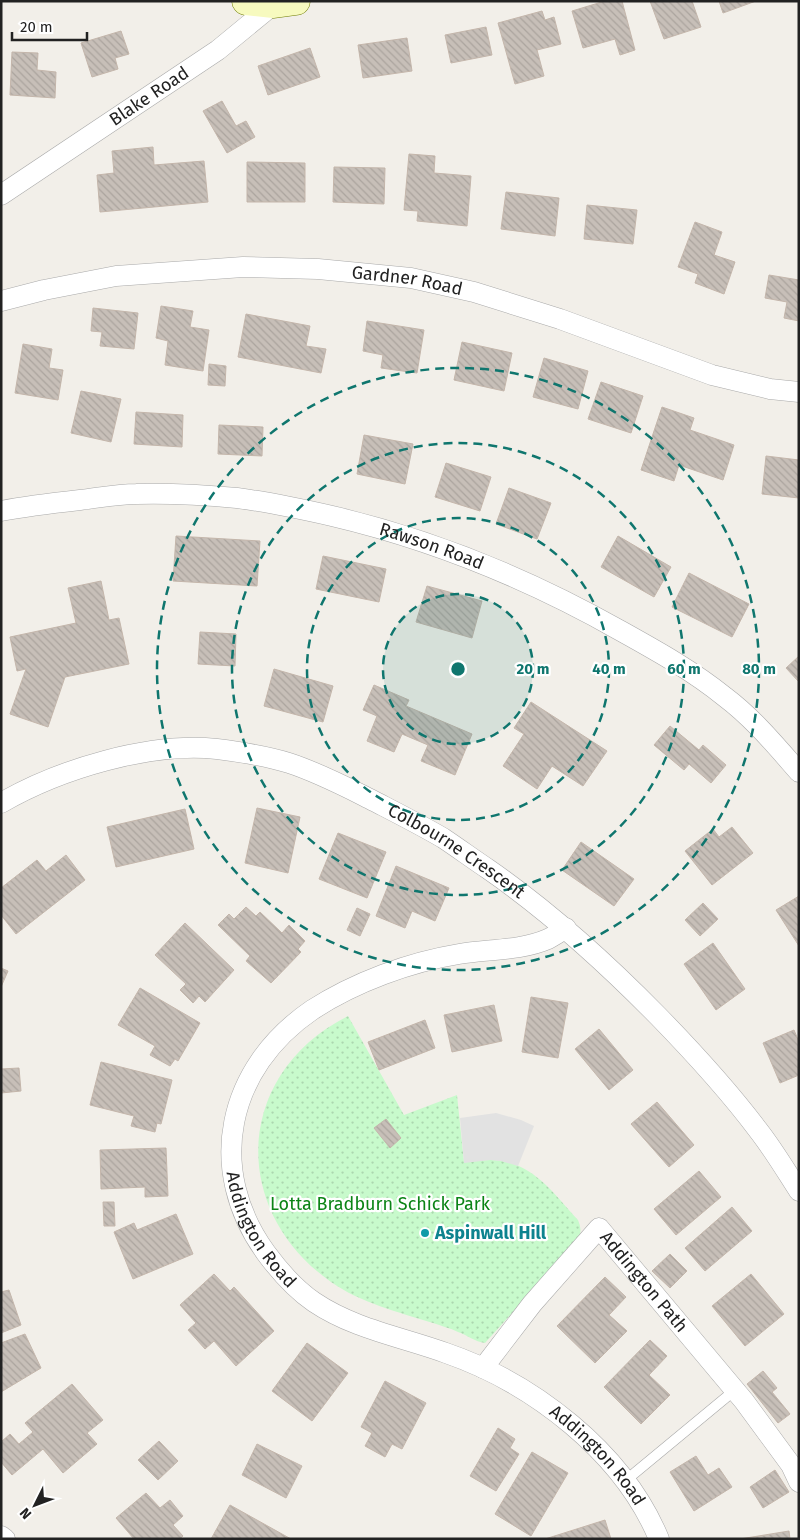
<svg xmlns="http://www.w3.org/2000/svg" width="800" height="1540" viewBox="0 0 800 1540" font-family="'Fira Sans',sans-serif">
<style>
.park{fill:url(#park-dots)}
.parking{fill:#e2e2e2}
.building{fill:url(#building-back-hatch);stroke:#c4b6ab}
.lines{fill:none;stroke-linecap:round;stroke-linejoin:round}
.lane-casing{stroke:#a9a9a9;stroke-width:11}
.street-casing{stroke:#a9a9a9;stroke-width:21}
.secondary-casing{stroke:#707d05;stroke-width:29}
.lane{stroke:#fff;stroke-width:10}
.street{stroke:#fff;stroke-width:20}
.secondary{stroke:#f7fabf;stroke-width:28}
.ring{fill:none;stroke:#0f766e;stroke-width:2.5;stroke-dasharray:9 6}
.culture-dot{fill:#0f9aa8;stroke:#fff;stroke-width:2}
.labels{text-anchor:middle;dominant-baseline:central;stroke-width:4.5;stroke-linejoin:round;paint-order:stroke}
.street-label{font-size:18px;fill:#222;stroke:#fff}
.park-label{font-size:18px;fill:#0c8416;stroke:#fff}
.culture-label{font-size:18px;font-weight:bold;fill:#0d838f;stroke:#fff;text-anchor:start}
.centre{fill:#0f766e;stroke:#fff;stroke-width:2.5}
.ring-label{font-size:15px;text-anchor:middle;font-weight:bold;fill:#0f766e;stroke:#fff;stroke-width:4.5;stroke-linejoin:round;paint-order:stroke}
</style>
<defs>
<pattern id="park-dots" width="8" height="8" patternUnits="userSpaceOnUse" patternTransform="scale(1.25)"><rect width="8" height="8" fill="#c8facc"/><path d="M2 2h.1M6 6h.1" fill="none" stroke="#acd6af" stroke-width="1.8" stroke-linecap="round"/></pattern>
<pattern id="building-back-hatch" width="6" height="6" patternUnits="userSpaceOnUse" patternTransform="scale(1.25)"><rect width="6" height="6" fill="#c7bfb8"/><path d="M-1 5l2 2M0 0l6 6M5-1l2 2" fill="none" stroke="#aba49e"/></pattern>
</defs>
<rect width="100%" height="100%" fill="#f2efe9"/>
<path class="park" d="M 348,1016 L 404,1115 L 457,1095 L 464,1162 C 473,1161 482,1160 491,1160 C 532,1161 552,1192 578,1220 C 581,1227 582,1234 577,1241 L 485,1343 C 475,1342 467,1335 458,1332 C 450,1328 441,1326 433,1323 C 398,1312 361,1303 331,1282 C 228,1209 235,1073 348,1016 Z"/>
<path class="parking" d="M 496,1113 L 521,1120 L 534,1126 L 518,1166 L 501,1161 L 490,1160 L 464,1163 L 460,1118 Z"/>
<g class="building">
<path d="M 605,1 L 622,1 L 635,50 L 620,55 L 615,39 L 583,48 L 572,11 Z"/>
<path d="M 650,1 L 692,1 L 701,27 L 664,39 Z"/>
<path d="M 719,1 L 756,1 L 723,13 Z"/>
<path d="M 542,11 L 545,20 L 554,17 L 561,44 L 537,50 L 544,76 L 515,84 L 498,23 Z"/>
<path d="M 486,27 L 492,55 L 451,63 L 445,35 Z"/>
<path d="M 121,31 L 129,54 L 115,58 L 118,69 L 92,77 L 81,43 Z"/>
<path d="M 407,38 L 412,71 L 363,78 L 358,45 Z"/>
<path d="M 310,48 L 320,77 L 268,95 L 258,66 Z"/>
<path d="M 12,52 L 38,53 L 37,70 L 56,72 L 55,98 L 10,95 Z"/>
<path d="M 222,101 L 236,126 L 246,121 L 255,137 L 227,153 L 203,111 Z"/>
<path d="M 153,147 L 154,165 L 204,161 L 208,202 L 100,212 L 97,175 L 114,173 L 112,151 Z"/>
<path d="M 409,154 L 435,156 L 434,173 L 471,176 L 467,226 L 417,221 L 418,211 L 404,210 Z"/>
<path d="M 247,162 L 305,163 L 305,202 L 247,202 Z"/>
<path d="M 334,167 L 385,168 L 384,204 L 333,202 Z"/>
<path d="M 506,192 L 559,198 L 555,236 L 501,229 Z"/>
<path d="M 587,205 L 637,210 L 633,244 L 584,239 Z"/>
<path d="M 695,222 L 722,232 L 714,255 L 735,262 L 724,294 L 695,283 L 698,274 L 678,267 Z"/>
<path d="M 769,275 L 799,280 L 799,321 L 784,318 L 787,302 L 765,298 Z"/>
<path d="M 161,306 L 193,311 L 190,327 L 209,330 L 203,371 L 165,365 L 168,341 L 156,338 Z"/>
<path d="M 93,308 L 138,313 L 134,349 L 100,346 L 102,332 L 91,331 Z"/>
<path d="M 246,314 L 310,326 L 306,346 L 326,349 L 321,373 L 238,357 Z"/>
<path d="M 367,321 L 424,330 L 417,373 L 381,368 L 383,355 L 363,351 Z"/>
<path d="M 462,342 L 512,353 L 504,391 L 454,380 Z"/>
<path d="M 23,344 L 52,349 L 49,368 L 63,370 L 58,400 L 15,393 Z"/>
<path d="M 544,358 L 588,371 L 578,409 L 533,397 Z"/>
<path d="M 209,364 L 226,366 L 225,386 L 208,385 Z"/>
<path d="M 601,382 L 643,396 L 631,433 L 588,419 Z"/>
<path d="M 81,391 L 121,399 L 111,442 L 71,433 Z"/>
<path d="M 662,407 L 694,418 L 690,430 L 734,445 L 723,480 L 679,465 L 674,481 L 641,470 Z"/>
<path d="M 136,412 L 183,415 L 182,447 L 134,444 Z"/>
<path d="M 219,425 L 263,427 L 262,456 L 218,454 Z"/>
<path d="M 364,435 L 413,444 L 405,484 L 357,474 Z"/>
<path d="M 766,456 L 799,460 L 799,498 L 762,494 Z"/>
<path d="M 446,463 L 491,477 L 480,511 L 435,497 Z"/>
<path d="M 509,488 L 551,503 L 537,539 L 496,524 Z"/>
<path d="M 176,536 L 260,541 L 257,586 L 173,581 Z"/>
<path d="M 618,536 L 671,567 L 654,597 L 601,567 Z"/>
<path d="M 323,556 L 386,569 L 379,602 L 316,589 Z"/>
<path d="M 689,573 L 749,604 L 732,637 L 672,607 Z"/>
<path d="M 101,581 L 109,620 L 119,618 L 129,664 L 65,677 L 48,727 L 10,714 L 26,669 L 17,671 L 10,637 L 76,623 L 68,588 Z"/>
<path d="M 427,586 L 482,601 L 472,638 L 416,622 Z"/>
<path d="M 200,632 L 236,634 L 235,666 L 198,664 Z"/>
<path d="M 799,656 L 799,682 L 786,668 Z"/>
<path d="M 274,669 L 333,686 L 323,722 L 264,706 Z"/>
<path d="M 374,685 L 409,700 L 406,706 L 472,734 L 455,775 L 421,761 L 428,745 L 402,734 L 394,752 L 367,741 L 377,716 L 363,710 Z"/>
<path d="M 531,702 L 607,751 L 583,786 L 552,766 L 537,789 L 503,766 L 524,734 L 514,728 Z"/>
<path d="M 670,726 L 699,750 L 703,745 L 726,765 L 711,783 L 689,764 L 684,770 L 654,745 Z"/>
<path d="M 257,808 L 300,817 L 288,873 L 245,863 Z"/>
<path d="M 185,809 L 194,849 L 116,867 L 107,827 Z"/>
<path d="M 732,827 L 753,853 L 712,885 L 685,851 L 713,829 L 719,837 Z"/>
<path d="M 338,833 L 386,852 L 367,898 L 319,879 Z"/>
<path d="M 581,842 L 634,879 L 614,906 L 562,870 Z"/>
<path d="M 66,855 L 85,880 L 16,934 L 1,915 L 1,888 L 37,860 L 46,871 Z"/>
<path d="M 396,866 L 449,888 L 435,921 L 412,911 L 405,928 L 376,916 Z"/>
<path d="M 799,896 L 799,946 L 776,910 Z"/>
<path d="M 703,903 L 718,919 L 700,936 L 685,920 Z"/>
<path d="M 246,907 L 256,916 L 260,912 L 282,933 L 289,925 L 305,941 L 298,949 L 301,952 L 271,983 L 246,961 L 250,956 L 218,925 L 229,914 L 234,919 Z"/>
<path d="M 357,908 L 370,914 L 360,936 L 347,930 Z"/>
<path d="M 185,923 L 234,970 L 205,1002 L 199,996 L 193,1003 L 180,990 L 186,984 L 155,955 Z"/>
<path d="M 713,943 L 745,989 L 716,1010 L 684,964 Z"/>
<path d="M 1,968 L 8,971 L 1,987 Z"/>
<path d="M 140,988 L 200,1023 L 178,1061 L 175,1059 L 170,1066 L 150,1055 L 155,1046 L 118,1025 Z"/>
<path d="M 531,997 L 568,1003 L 558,1058 L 522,1052 Z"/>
<path d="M 494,1005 L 502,1041 L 452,1052 L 444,1015 Z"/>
<path d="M 425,1020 L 435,1048 L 379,1070 L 368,1042 Z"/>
<path d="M 599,1029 L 633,1070 L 609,1090 L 575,1049 Z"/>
<path d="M 794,1030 L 799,1042 L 799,1075 L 780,1083 L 763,1043 Z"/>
<path d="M 101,1062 L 172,1080 L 161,1124 L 157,1123 L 155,1132 L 131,1126 L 134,1116 L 90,1105 Z"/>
<path d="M 19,1068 L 21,1091 L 1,1093 L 1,1069 Z"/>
<path d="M 657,1102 L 694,1145 L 669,1167 L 631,1124 Z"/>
<path d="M 386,1119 L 401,1138 L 390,1148 L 374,1128 Z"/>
<path d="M 166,1148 L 168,1196 L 145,1197 L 145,1187 L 101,1189 L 100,1150 Z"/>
<path d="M 699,1171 L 721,1197 L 676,1235 L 654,1209 Z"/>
<path d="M 103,1202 L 114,1202 L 115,1226 L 104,1226 Z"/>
<path d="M 732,1207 L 752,1231 L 705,1271 L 685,1248 Z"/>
<path d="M 176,1214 L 193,1254 L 133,1279 L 114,1232 L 134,1223 L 137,1230 Z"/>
<path d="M 670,1254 L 687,1271 L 670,1288 L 652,1271 Z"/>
<path d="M 214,1274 L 230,1291 L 234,1287 L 274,1331 L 236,1366 L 214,1341 L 205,1349 L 188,1330 L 196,1323 L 180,1305 Z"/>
<path d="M 751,1274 L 784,1314 L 745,1346 L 712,1306 Z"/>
<path d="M 605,1277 L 626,1297 L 609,1315 L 627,1331 L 595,1363 L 557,1326 Z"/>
<path d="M 9,1290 L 21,1325 L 1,1333 L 1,1292 Z"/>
<path d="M 25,1334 L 41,1368 L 1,1392 L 1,1343 Z"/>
<path d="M 650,1340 L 667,1356 L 649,1375 L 670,1395 L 641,1424 L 604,1387 Z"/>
<path d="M 307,1343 L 348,1373 L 312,1421 L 272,1391 Z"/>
<path d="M 763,1371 L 777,1388 L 772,1392 L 790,1414 L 778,1423 L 747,1384 Z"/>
<path d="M 385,1381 L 426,1403 L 402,1449 L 392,1444 L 385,1457 L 365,1446 L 372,1433 L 361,1427 Z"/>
<path d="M 72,1384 L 103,1420 L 87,1433 L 97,1444 L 63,1473 L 43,1449 L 12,1475 L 1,1462 L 1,1442 L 10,1434 L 19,1444 L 33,1432 L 25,1423 Z"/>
<path d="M 498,1428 L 515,1439 L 510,1448 L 519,1454 L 496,1491 L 470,1476 Z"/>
<path d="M 159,1441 L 178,1461 L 158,1480 L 138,1460 Z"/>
<path d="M 257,1444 L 302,1466 L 286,1498 L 242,1475 Z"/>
<path d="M 532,1452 L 568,1473 L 531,1536 L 495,1514 Z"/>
<path d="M 696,1456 L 708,1475 L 719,1468 L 732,1487 L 694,1511 L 670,1472 Z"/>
<path d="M 775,1470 L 789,1492 L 763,1508 L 750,1487 Z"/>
<path d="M 146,1493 L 160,1508 L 170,1500 L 183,1516 L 173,1525 L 183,1536 L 180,1539 L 134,1539 L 116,1518 Z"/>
<path d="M 230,1505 L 291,1539 L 211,1539 Z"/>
<path d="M 605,1520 L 611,1539 L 545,1539 Z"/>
<path d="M 789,1531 L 790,1539 L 740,1539 Z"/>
</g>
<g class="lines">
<g class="lane-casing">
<path id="lane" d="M 625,1481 L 735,1390"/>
</g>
<g class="street-casing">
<g id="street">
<path id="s1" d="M 1,195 L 218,50 L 274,4"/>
<path id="s2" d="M 1,301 L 44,290 L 116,276 L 243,267 L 318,269 L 411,278 L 474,292 L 560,319 L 712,375 L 770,389 L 799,392"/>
<path id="s3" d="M 1,511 C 27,506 53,503 80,500 C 98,498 117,494 136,494 C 170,493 204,495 237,498 C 269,502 301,509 332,516 C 434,540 531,580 621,631 C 657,651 693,671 725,697 C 753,718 776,746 799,772"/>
<path id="s4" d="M 1,803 C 60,769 149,742 217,749 C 241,752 266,756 289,763 C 317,772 344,786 370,799 C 395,812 419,824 443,838 C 458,848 473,859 488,869 C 550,912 605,962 658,1016 C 693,1052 728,1090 758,1130 C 773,1149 786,1171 799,1191"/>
<path id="s5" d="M 566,928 C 560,932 554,936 548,939 C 520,951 488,949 459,954 C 410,962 355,982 312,1010 C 227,1068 205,1169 266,1253 C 280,1272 295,1289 314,1302 C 354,1329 402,1337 446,1353 C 533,1383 623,1452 659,1539"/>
<path id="s6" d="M 483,1368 L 532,1304 L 599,1228 L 744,1401 L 791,1465 L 799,1482"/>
<path d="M 1,1536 L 5,1539"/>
</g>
</g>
<g class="secondary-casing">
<path id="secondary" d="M 246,1 L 274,4 L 296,1"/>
</g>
<use href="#lane" class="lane"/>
<use href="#street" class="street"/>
<use href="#secondary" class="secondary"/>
</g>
<circle cx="458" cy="669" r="75" fill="#0f766e" fill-opacity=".12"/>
<g class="ring">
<circle cx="458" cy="669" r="75"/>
<circle cx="458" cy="669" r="151"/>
<circle cx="458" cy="669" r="226"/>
<circle cx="458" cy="669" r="301"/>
</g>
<circle class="culture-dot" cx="425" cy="1233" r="5"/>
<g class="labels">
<g class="street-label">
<text stroke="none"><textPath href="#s1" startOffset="178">Blake Road</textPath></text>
<text stroke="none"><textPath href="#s2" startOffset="410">Gardner Road</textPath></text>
<text stroke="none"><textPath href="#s3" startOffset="438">Rawson Road</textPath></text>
<text stroke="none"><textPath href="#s4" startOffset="489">Colbourne Crescent</textPath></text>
<text stroke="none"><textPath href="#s5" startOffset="525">Addington Road</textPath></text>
<text stroke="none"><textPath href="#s6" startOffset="252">Addington Path</textPath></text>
<text stroke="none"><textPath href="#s5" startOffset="945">Addington Road</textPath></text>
</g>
<g class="park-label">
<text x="380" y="1204">Lotta Bradburn Schick Park</text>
</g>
<g class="culture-label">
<text x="435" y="1233">Aspinwall Hill</text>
</g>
</g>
<circle cx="458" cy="669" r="8" class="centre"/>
<g class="ring-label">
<text x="533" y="674">20 m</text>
<text x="609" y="674">40 m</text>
<text x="684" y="674">60 m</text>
<text x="759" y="674">80 m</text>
</g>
<rect width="800" height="1540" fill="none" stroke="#222222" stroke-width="5"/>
<g transform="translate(35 1505) rotate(228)" stroke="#ffffff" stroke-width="4" paint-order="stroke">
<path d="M0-4L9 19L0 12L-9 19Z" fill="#222222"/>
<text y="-8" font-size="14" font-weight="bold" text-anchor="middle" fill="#222222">N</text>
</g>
<path d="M12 32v8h75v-8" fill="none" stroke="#222222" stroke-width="2.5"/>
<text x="20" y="32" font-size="15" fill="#222222" stroke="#ffffff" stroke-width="4" paint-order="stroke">20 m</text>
</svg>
